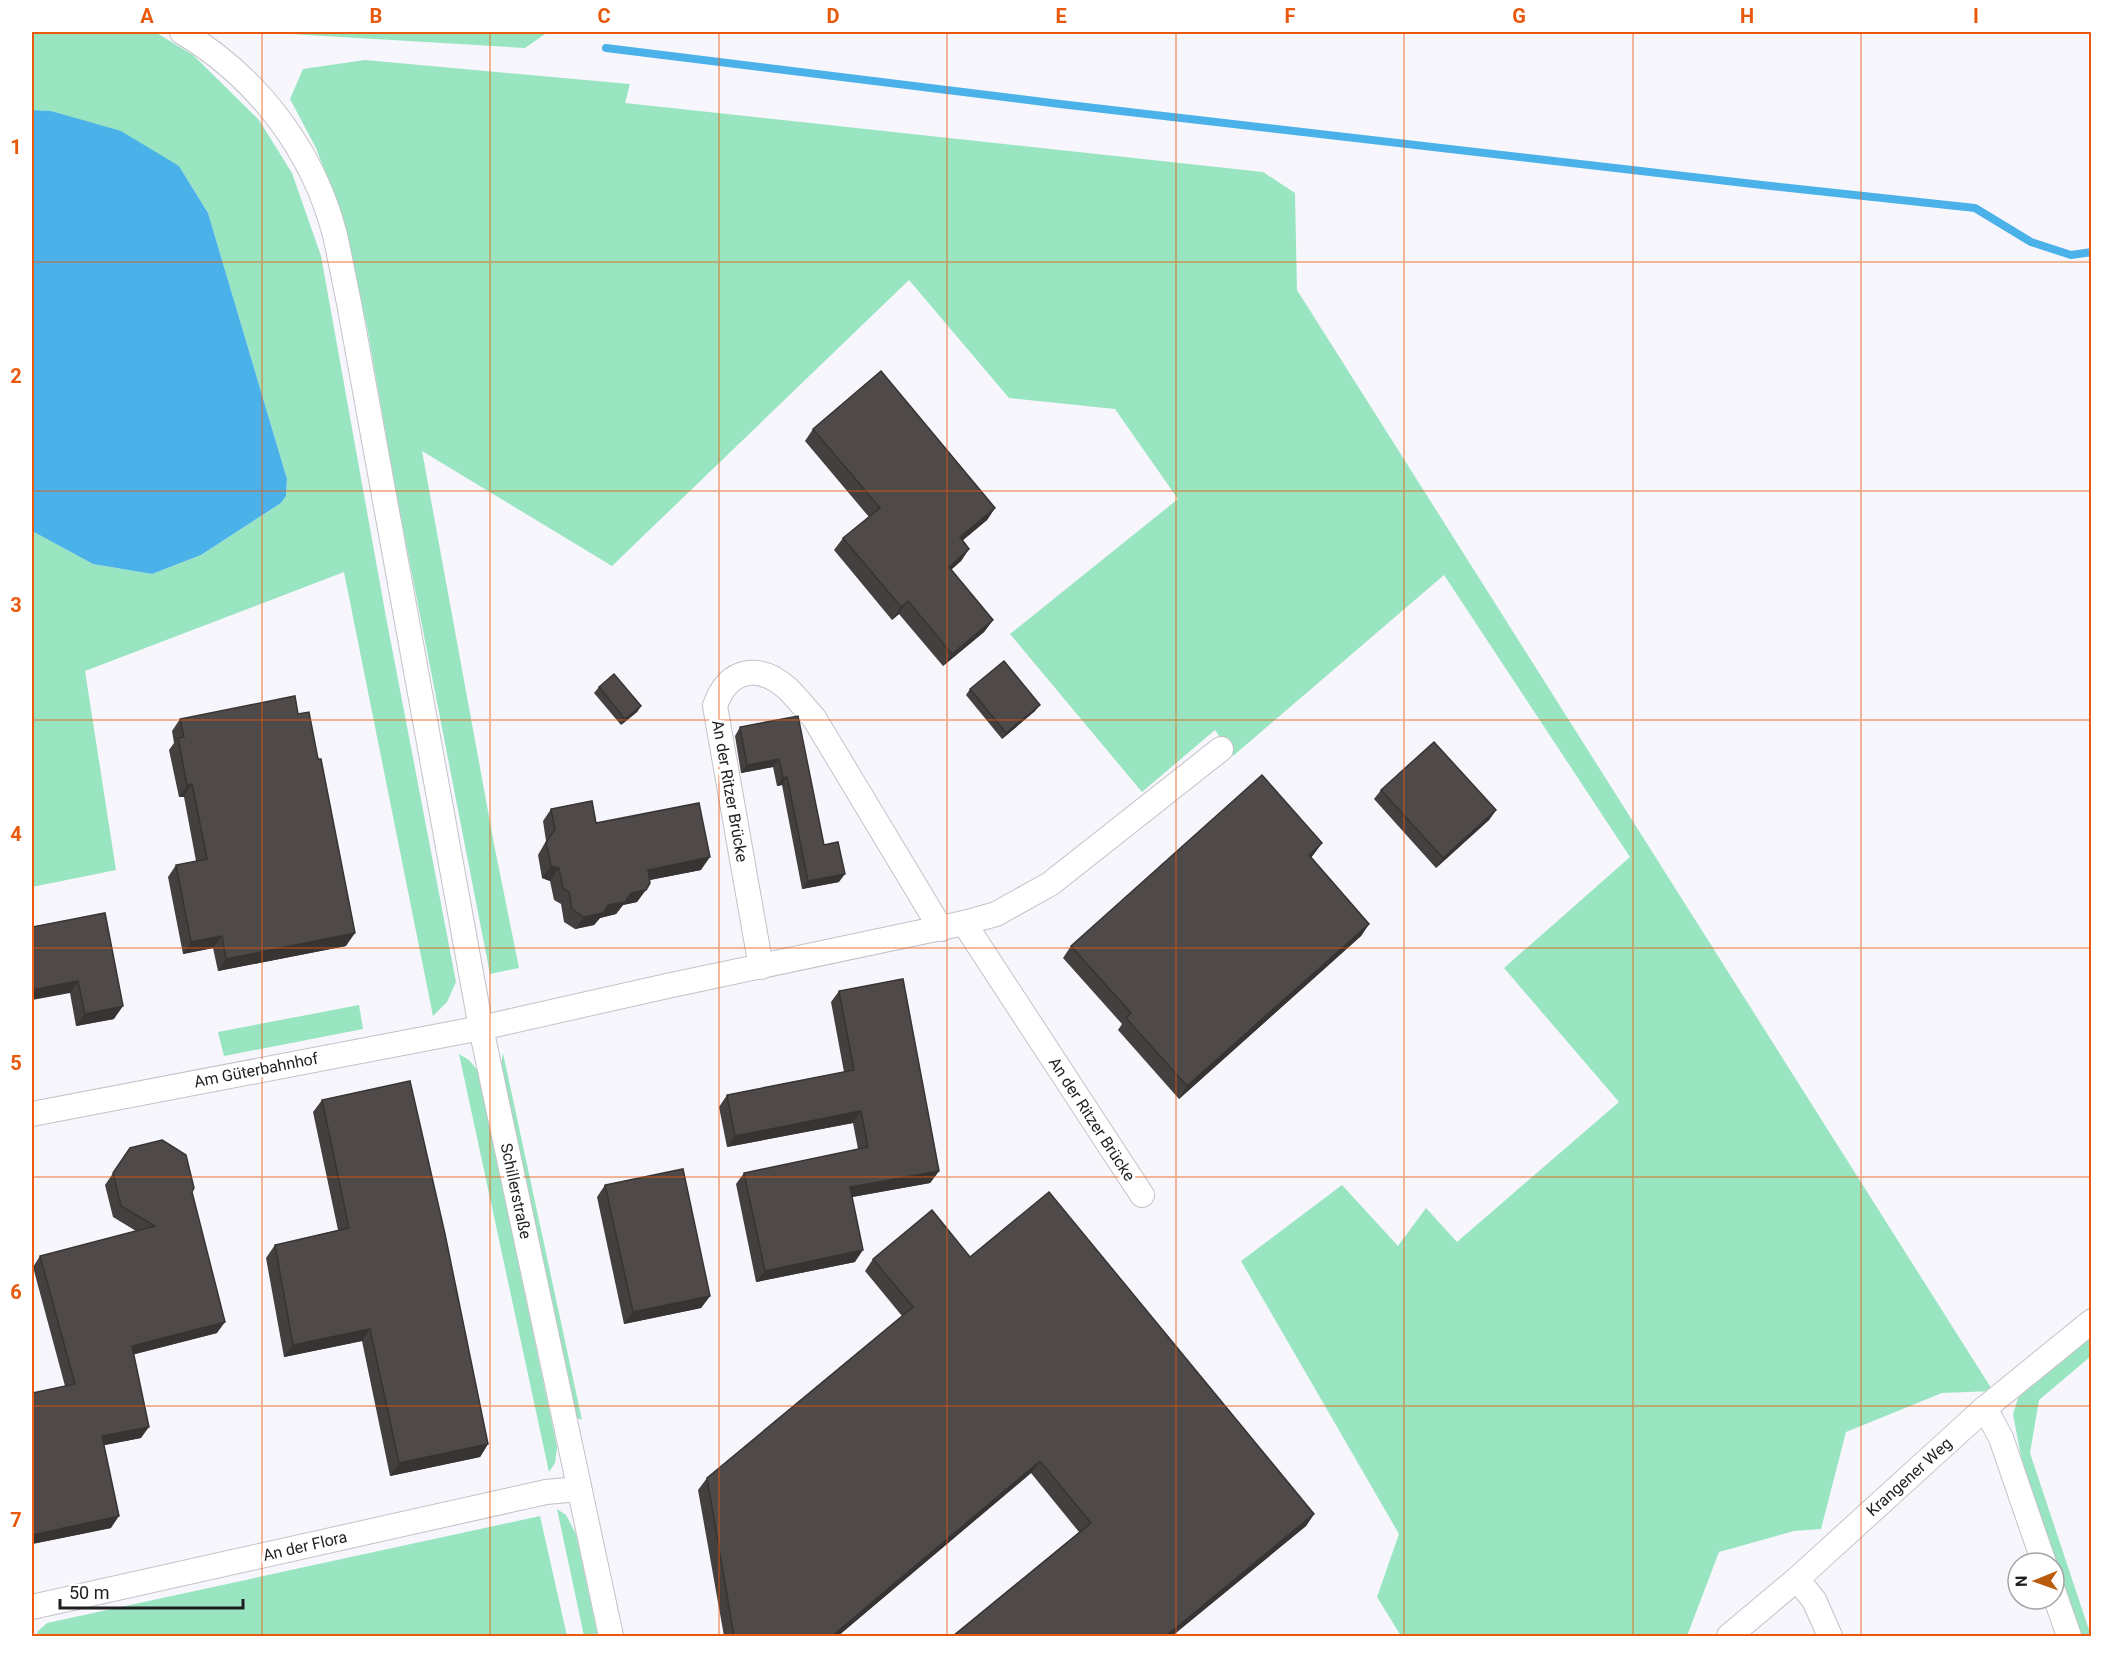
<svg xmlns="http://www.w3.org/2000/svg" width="2123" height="1668" viewBox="0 0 2123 1668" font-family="Roboto,sans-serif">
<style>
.green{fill:#99e5c1}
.water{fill:#4bb1e9}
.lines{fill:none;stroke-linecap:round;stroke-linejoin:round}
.stream{stroke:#4bb1e9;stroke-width:8}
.minor-casing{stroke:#c2c2c8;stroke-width:26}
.minor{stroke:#fff;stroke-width:24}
.wall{fill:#44403f}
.shaded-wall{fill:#373433}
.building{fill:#4f4a49;stroke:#373433;stroke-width:1.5}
.grid{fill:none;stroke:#e8590c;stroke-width:1.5;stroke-opacity:0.55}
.labels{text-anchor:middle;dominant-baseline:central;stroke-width:6;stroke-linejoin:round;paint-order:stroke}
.street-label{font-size:16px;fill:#1f1f21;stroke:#fff}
.neatline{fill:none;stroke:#e8590c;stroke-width:2}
.grid-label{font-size:20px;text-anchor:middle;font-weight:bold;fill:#e8590c}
</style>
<rect width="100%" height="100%" fill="#f6f6fc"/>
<g class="green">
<path d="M 32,32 L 155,32 L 193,55 L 259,120 L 292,173 L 321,256 L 386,617 L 456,982 L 447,1002 L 433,1016 L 344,572 L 85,671 L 116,870 L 32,887 L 32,531 L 93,564 L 152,574 L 201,555 L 281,503 L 286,496 L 287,479 L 208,213 L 179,166 L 76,119 L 51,111 L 32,110 Z"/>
<path d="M 257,32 L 548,32 L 525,48 Z"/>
<path d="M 365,60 L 630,84 L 625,103 L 1263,172 L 1295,193 L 1297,290 L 1993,1391 L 1942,1393 L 1846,1432 L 1821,1529 L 1794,1531 L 1719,1552 L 1687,1636 L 1401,1636 L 1377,1597 L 1399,1534 L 1241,1261 L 1342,1185 L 1398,1246 L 1426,1208 L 1457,1242 L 1619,1102 L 1504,968 L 1630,857 L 1444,575 L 1233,756 L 1215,730 L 1142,792 L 1010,634 L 1178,499 L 1115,409 L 1009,398 L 909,280 L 612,566 L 422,451 L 494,844 L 519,968 L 490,974 L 396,492 L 367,327 L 341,213 L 316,148 L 290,99 L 303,69 Z"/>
<path d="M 359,1005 L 363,1029 L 224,1056 L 218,1032 Z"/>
<path d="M 503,1053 L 582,1420 L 577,1418 L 501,1065 Z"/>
<path d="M 459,1054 L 469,1060 L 478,1071 L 557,1447 L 555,1463 L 549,1472 Z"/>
<path d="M 2091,1333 L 2091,1356 L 2039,1400 L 2030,1453 L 2091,1636 L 2080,1636 L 2022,1462 L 2013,1414 L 2020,1392 Z"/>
<path d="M 557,1509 L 566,1515 L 576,1534 L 598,1636 L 584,1636 Z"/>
<path d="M 540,1516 L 567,1636 L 36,1636 L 38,1631 L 47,1623 Z"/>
</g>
<path class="water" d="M 32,110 L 51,111 L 121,131 L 179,166 L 208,213 L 287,479 L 286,496 L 281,503 L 201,555 L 152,574 L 93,564 L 32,531 Z"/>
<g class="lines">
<path class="stream" d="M 606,48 L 1060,104 L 1762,185 L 1975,208 L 2031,242 L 2071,255 L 2092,252"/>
<g class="minor-casing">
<g id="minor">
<path d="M 182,32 C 257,77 313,150 335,235 C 340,257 344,280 349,303 L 481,1028 L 611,1636"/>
<path d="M 964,923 L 1142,1195"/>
<path d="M 761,967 L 715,706 C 728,668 759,663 788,689 C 797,698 805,708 814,718 L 941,929"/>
<path d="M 32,1114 L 481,1028 L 667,986 L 964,923 L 996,914 L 1050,884 L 1221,749"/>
<path d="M 1985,1408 L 2001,1438 L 2044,1563"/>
<path d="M 1797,1579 L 1814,1600 L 1830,1636"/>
<path d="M 2054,1593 L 2069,1636"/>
<path d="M 32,1607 L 546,1492 L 579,1489"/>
<path d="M 1729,1636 L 1797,1579 L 1985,1408 L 2092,1321"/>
</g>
</g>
<use href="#minor" class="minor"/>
</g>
<g class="wall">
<path d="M 813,429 L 995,508 L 987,520 L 962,541 L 969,549 L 961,561 L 951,570 L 993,620 L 984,632 L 943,666 L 899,614 L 892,620 L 834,550 L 843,538 L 869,517 L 805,441 Z"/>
<path d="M 599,687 L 641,706 L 637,712 L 621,725 L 594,693 Z"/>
<path d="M 970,689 L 1035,711 L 1002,739 L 966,695 Z"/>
<path d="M 798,716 L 824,845 L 839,882 L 802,889 L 782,785 L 777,786 L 773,767 L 741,773 L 735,736 L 740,727 Z"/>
<path d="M 180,719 L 346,946 L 218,971 L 213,948 L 183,954 L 168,877 L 176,865 L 196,861 L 184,797 L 179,797 L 169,750 L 174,743 L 172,731 Z"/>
<path d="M 1381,790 L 1496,810 L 1489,820 L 1436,868 L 1374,799 Z"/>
<path d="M 551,809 L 596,823 L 701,870 L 650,880 L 637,902 L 623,905 L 616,914 L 600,918 L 594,925 L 575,929 L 564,922 L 561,904 L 554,900 L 550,881 L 542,878 L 538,855 L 546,841 L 543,821 Z"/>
<path d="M 1322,843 L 1311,858 L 1369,924 L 1361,936 L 1179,1099 L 1118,1030 L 1122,1024 L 1063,958 L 1071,946 Z"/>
<path d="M 32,927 L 114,1019 L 76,1026 L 70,993 Z"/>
<path d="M 839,991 L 939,1171 L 930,1183 L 852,1197 L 855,1262 L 756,1282 L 736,1184 L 744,1173 L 858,1149 L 853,1123 L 727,1147 L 719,1107 L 727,1095 L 844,1072 L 831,1002 Z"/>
<path d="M 322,1100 L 488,1444 L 480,1457 L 390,1476 L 362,1341 L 284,1357 L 266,1258 L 275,1245 L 338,1230 L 313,1112 Z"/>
<path d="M 122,1160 L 192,1192 L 217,1333 L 134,1354 L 141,1438 L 104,1445 L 111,1528 L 32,1544 L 32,1393 L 65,1386 L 33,1267 L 40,1256 L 136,1231 L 113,1217 L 105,1185 Z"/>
<path d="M 605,1185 L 710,1296 L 701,1308 L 624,1324 L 597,1197 Z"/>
<path d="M 970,1257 L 1314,1514 L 1306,1526 L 1172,1636 L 953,1636 L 1079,1532 L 1031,1473 L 838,1636 L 724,1636 L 698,1490 L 707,1478 L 902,1316 L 865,1271 L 873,1259 Z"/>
</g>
<g class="shaded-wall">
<path d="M 995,508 L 987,520 L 951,550 L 960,537 Z"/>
<path d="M 969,549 L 961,561 L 940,579 L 949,567 Z"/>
<path d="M 908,601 L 899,614 L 892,620 L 901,607 Z"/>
<path d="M 993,620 L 984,632 L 943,666 L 952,654 Z"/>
<path d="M 1040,705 L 1035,711 L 1002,739 L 1006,733 Z"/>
<path d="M 641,706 L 637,712 L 621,725 L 625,719 Z"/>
<path d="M 779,759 L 773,767 L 741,773 L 747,765 Z"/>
<path d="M 787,777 L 782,785 L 777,786 L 783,778 Z"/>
<path d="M 192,784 L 184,797 L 179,797 L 187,785 Z"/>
<path d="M 1496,810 L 1489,820 L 1436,868 L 1443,858 Z"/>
<path d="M 1322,843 L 1313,855 L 1300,867 L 1309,855 Z"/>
<path d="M 710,857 L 701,870 L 639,882 L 648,870 Z"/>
<path d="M 551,866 L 559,868 L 550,881 L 542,878 Z"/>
<path d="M 845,874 L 839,882 L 802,889 L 808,881 Z"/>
<path d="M 646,890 L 637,902 L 623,905 L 616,914 L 600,918 L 594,925 L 575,929 L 584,917 L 631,893 Z"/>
<path d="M 1369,924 L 1361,936 L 1179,1099 L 1187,1086 Z"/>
<path d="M 355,933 L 346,946 L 218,971 L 226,959 Z"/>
<path d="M 222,936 L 213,948 L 183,954 L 191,942 Z"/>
<path d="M 78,981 L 70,993 L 32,1000 L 32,990 Z"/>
<path d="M 123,1006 L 114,1019 L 76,1026 L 85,1014 Z"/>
<path d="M 861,1111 L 853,1123 L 727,1147 L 735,1136 Z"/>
<path d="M 939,1171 L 930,1183 L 841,1199 L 850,1187 Z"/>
<path d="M 863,1250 L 855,1262 L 756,1282 L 765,1271 Z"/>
<path d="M 710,1296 L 701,1308 L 624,1324 L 633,1312 Z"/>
<path d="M 225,1322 L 217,1333 L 124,1357 L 132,1346 Z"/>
<path d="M 370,1329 L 362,1341 L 284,1357 L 293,1345 Z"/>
<path d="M 149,1427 L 141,1438 L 95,1447 L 102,1436 Z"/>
<path d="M 488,1444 L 480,1457 L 390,1476 L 399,1463 Z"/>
<path d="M 1040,1461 L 1031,1473 L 838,1636 L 832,1636 Z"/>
<path d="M 1314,1514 L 1306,1526 L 1172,1636 L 1166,1636 Z"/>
<path d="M 119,1516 L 111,1528 L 32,1544 L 32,1535 Z"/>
</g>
<g class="building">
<path d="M 881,371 L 995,508 L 960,537 L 969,549 L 949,567 L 993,620 L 952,654 L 908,601 L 901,607 L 843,538 L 880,508 L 813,429 Z"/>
<path d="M 1004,661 L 1040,705 L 1006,733 L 970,689 Z"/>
<path d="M 614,674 L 641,706 L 625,719 L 599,687 Z"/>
<path d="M 295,696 L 298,714 L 309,712 L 318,759 L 321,759 L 355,933 L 226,959 L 222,936 L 191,942 L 176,865 L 207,859 L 192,784 L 187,785 L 178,738 L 184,737 L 180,719 Z"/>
<path d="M 798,716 L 824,845 L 838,842 L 845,874 L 808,881 L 787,777 L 783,778 L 779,759 L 747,765 L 740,727 Z"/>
<path d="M 1434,742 L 1496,810 L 1443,858 L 1381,790 Z"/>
<path d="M 1262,775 L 1322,843 L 1309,855 L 1369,924 L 1187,1086 L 1126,1018 L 1131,1013 L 1071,946 Z"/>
<path d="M 592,801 L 596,823 L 699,803 L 710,857 L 648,870 L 650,883 L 646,890 L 631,893 L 625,902 L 608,905 L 603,913 L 584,917 L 572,909 L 569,892 L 563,888 L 559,868 L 551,866 L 546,843 L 555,829 L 551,809 Z"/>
<path d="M 105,913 L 123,1006 L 85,1014 L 78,981 L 32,990 L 32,927 Z"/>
<path d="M 903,979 L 939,1171 L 850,1187 L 863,1250 L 765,1271 L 744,1173 L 868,1147 L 861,1111 L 735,1136 L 727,1095 L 854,1070 L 839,991 Z"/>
<path d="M 410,1081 L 445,1234 L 488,1444 L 399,1463 L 370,1329 L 293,1345 L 275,1245 L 349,1228 L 322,1100 Z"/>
<path d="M 162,1140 L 186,1155 L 194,1188 L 192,1192 L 225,1322 L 132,1346 L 149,1427 L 102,1436 L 119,1516 L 32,1535 L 32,1393 L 75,1384 L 40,1256 L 155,1226 L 121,1206 L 113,1173 L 130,1148 Z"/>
<path d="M 683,1169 L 710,1296 L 633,1312 L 605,1185 Z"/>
<path d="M 1049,1192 L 1314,1514 L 1166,1636 L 953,1636 L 1091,1523 L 1040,1461 L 832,1636 L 734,1636 L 707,1478 L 913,1307 L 873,1259 L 932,1210 L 970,1257 Z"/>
</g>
<path class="grid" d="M 262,32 L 262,1636M 490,32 L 490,1636M 719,32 L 719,1636M 947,32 L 947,1636M 1176,32 L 1176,1636M 1404,32 L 1404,1636M 1633,32 L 1633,1636M 1861,32 L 1861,1636M 32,262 L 2092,262M 32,491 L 2092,491M 32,720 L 2092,720M 32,948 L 2092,948M 32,1177 L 2092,1177M 32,1406 L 2092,1406"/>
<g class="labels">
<g class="street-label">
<text transform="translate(730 791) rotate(80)">An der Ritzer Brücke</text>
<text transform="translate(256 1070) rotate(-11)">Am Güterbahnhof</text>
<text transform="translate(1092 1119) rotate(57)">An der Ritzer Brücke</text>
<text transform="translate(516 1191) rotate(78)">Schillerstraße</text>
<text transform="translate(1909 1477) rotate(-42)">Krangener Weg</text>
<text transform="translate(305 1546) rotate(-13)">An der Flora</text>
</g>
</g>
<rect width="2123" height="1668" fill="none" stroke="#ffffff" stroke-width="66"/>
<g transform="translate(2036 1581) rotate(269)"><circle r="28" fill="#ffffff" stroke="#a5a5a6" stroke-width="1.5"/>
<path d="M0-4.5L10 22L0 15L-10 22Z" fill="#ba5c0e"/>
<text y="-9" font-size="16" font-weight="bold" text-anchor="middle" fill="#1f1f21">N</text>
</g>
<path d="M60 1599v9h183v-9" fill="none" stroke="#1f1f21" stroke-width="3"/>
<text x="69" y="1599" font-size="18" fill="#1f1f21" stroke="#ffffff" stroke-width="4.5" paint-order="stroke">50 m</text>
<rect x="33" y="33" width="2057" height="1602" class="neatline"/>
<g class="grid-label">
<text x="147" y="23">A</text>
<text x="376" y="23">B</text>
<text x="604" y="23">C</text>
<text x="833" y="23">D</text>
<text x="1061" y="23">E</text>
<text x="1290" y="23">F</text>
<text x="1519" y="23">G</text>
<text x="1747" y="23">H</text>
<text x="1976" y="23">I</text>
<text x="16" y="154">1</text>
<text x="16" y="383">2</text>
<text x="16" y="612">3</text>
<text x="16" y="841">4</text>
<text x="16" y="1070">5</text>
<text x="16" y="1299">6</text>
<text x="16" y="1527">7</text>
</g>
</svg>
